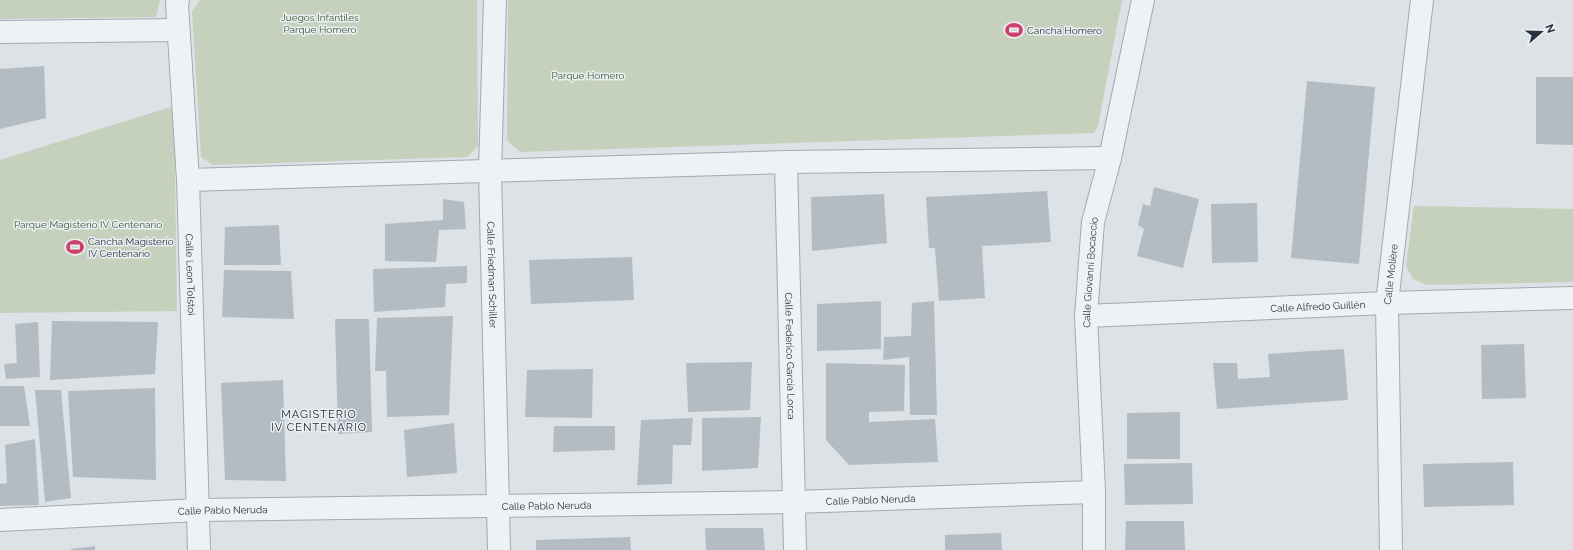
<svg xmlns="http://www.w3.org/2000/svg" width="1573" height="550" viewBox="0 0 1573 550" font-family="Raleway,sans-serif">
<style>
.green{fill:#c5d0bd}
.building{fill:#b4bcc3}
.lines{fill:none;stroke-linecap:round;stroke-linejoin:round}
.minor-casing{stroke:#a2aab0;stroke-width:24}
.minor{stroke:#eff2f5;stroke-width:22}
.labels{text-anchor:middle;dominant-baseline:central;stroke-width:3;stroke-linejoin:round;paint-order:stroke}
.park-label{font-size:10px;fill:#405834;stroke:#ebf0f4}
.poi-label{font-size:10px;fill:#26323c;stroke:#ebf0f4;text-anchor:start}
.street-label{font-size:10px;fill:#26323c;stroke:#ebf0f4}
.neighbourhood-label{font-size:11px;letter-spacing:1px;fill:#19232d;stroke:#ebf0f4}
</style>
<rect width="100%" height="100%" fill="#dce2e6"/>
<g class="green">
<path d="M 0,0 L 160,0 L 156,17 L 0,19 Z"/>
<path d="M 200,0 L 477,0 L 478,146 L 467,157 L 213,165 L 201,157 L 192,11 Z"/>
<path d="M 508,0 L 1122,0 L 1098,126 L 1094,133 L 520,152 L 507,140 Z"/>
<path d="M 174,106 L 177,311 L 0,313 L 0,160 Z"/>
<path d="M 1414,206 L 1573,209 L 1573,282 L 1427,285 L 1413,279 L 1406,266 Z"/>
</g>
<g class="building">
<path d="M 44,66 L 46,118 L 0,129 L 0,69 Z"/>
<path d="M 1536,77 L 1573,77 L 1573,145 L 1536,144 Z"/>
<path d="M 1307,81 L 1375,87 L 1359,264 L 1291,258 Z"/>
<path d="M 1154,187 L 1199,199 L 1183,268 L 1137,256 L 1144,229 L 1138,225 L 1143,204 L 1150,206 Z"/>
<path d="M 1047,191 L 1051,242 L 982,246 L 985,298 L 939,301 L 935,248 L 929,248 L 926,197 Z"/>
<path d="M 884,194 L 887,243 L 812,251 L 811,197 Z"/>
<path d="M 443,199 L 464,202 L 466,229 L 439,230 L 436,262 L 385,261 L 385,224 L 443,220 Z"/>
<path d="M 1257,203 L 1258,262 L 1212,263 L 1211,204 Z"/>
<path d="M 279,225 L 281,265 L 224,265 L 225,227 Z"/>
<path d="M 632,257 L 634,300 L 531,304 L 529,260 Z"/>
<path d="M 467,266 L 467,283 L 446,284 L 445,307 L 374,312 L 373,269 Z"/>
<path d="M 224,270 L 291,271 L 294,319 L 222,317 Z"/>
<path d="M 881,301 L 881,349 L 817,351 L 817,304 Z"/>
<path d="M 934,301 L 937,415 L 910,415 L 909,357 L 883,360 L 884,337 L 911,336 L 912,303 Z"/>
<path d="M 453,316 L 449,415 L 387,417 L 386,371 L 375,371 L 377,318 Z"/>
<path d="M 335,319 L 369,319 L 372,432 L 338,434 Z"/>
<path d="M 52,321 L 158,322 L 155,374 L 50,380 Z"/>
<path d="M 38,322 L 40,377 L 6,379 L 4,364 L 17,363 L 15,324 Z"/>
<path d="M 1524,344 L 1526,398 L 1482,399 L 1481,345 Z"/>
<path d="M 1344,349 L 1348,400 L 1217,409 L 1213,363 L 1237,363 L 1238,379 L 1270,377 L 1268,354 Z"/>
<path d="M 752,362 L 750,410 L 688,412 L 686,363 Z"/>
<path d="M 826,363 L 905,365 L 904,411 L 869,412 L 869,422 L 935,419 L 938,462 L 849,465 L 826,440 Z"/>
<path d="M 593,369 L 592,418 L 525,417 L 527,370 Z"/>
<path d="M 283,380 L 286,481 L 225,480 L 221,383 Z"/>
<path d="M 0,386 L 24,386 L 30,426 L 0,426 Z"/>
<path d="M 155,388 L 156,480 L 73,477 L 68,391 Z"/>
<path d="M 35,390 L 61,390 L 71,498 L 45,502 Z"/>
<path d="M 1180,412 L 1180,459 L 1127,459 L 1127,413 Z"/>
<path d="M 761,417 L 758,468 L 702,471 L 702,418 Z"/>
<path d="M 693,418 L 691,445 L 673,445 L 672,484 L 637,485 L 641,420 Z"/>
<path d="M 454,423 L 457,473 L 407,477 L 404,430 Z"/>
<path d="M 554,426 L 615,426 L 615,450 L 553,452 Z"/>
<path d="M 35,439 L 39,505 L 0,506 L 0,484 L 7,483 L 5,445 Z"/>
<path d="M 1513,462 L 1514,505 L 1424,507 L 1423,464 Z"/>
<path d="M 1192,463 L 1193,504 L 1125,505 L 1124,464 Z"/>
<path d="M 1126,521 L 1184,521 L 1185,550 L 1125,550 Z"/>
<path d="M 705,528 L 763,528 L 765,550 L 706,550 Z"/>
<path d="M 1001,533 L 1002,550 L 945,550 L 945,535 Z"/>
<path d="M 630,537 L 631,550 L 536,550 L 536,540 Z"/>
<path d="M 95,546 L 95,550 L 71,550 L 71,549 Z"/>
</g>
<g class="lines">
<g class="minor-casing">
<g id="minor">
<path id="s1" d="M 178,0 L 177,4 L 188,180 L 199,550"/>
<path id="s2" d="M 495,0 L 490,171 L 499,550"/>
<path d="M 0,32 L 178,30"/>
<path id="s3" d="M 786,162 L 795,550"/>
<path d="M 188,180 L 786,162 L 1110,158"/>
<path id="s4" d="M 1086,316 L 1387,303 L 1573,298"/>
<path id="s5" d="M 0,520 L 198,510 L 794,502 L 1094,492"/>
<path id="s6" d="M 1094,550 L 1094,492 L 1086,316 L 1093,222 L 1110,158 L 1143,0"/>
<path id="s7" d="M 1391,550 L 1387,303 L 1422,0"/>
</g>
</g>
<use href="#minor" class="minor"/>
</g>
<defs>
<g id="stadium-bare" transform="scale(1.38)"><path d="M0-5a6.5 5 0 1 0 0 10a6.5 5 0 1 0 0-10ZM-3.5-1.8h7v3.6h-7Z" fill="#cc416b" stroke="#ebf0f4" stroke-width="2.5" paint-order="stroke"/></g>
</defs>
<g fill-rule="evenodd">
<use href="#stadium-bare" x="1014" y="30"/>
<use href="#stadium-bare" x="75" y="247"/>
</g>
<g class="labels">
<g class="park-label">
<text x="320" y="17">Juegos Infantiles<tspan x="320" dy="12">Parque Homero</tspan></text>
<text x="588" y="75">Parque Homero</text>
<text x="88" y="224">Parque Magisterio IV Centenario</text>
</g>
<g class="poi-label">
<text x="1027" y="30">Cancha Homero</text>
<text x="88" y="241">Cancha Magisterio<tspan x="88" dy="12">IV Centenario</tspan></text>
</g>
<g class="street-label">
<text stroke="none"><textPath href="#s6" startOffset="278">Calle Giovanni Bocaccio</textPath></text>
<text stroke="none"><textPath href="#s7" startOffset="276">Calle Molière</textPath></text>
<text stroke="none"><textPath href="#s1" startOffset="275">Calle Leon Tolstoi</textPath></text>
<text stroke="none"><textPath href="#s2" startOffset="275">Calle Friedman Schiller</textPath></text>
<text stroke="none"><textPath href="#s4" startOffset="232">Calle Alfredo Guillén</textPath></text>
<text stroke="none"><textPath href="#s3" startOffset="194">Calle Federico García Lorca</textPath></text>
<text stroke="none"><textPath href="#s5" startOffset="871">Calle Pablo Neruda</textPath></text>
<text stroke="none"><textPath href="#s5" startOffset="547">Calle Pablo Neruda</textPath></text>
<text stroke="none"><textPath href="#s5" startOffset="223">Calle Pablo Neruda</textPath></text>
</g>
<g class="neighbourhood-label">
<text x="319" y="414">MAGISTERIO<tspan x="319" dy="13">IV CENTENARIO</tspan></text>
</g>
</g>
<g transform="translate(1541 32) rotate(70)" stroke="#ebf0f4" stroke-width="3" paint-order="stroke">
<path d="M0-3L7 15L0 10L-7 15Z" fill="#26323c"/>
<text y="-6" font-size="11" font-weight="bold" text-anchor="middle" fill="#26323c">N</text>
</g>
</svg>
